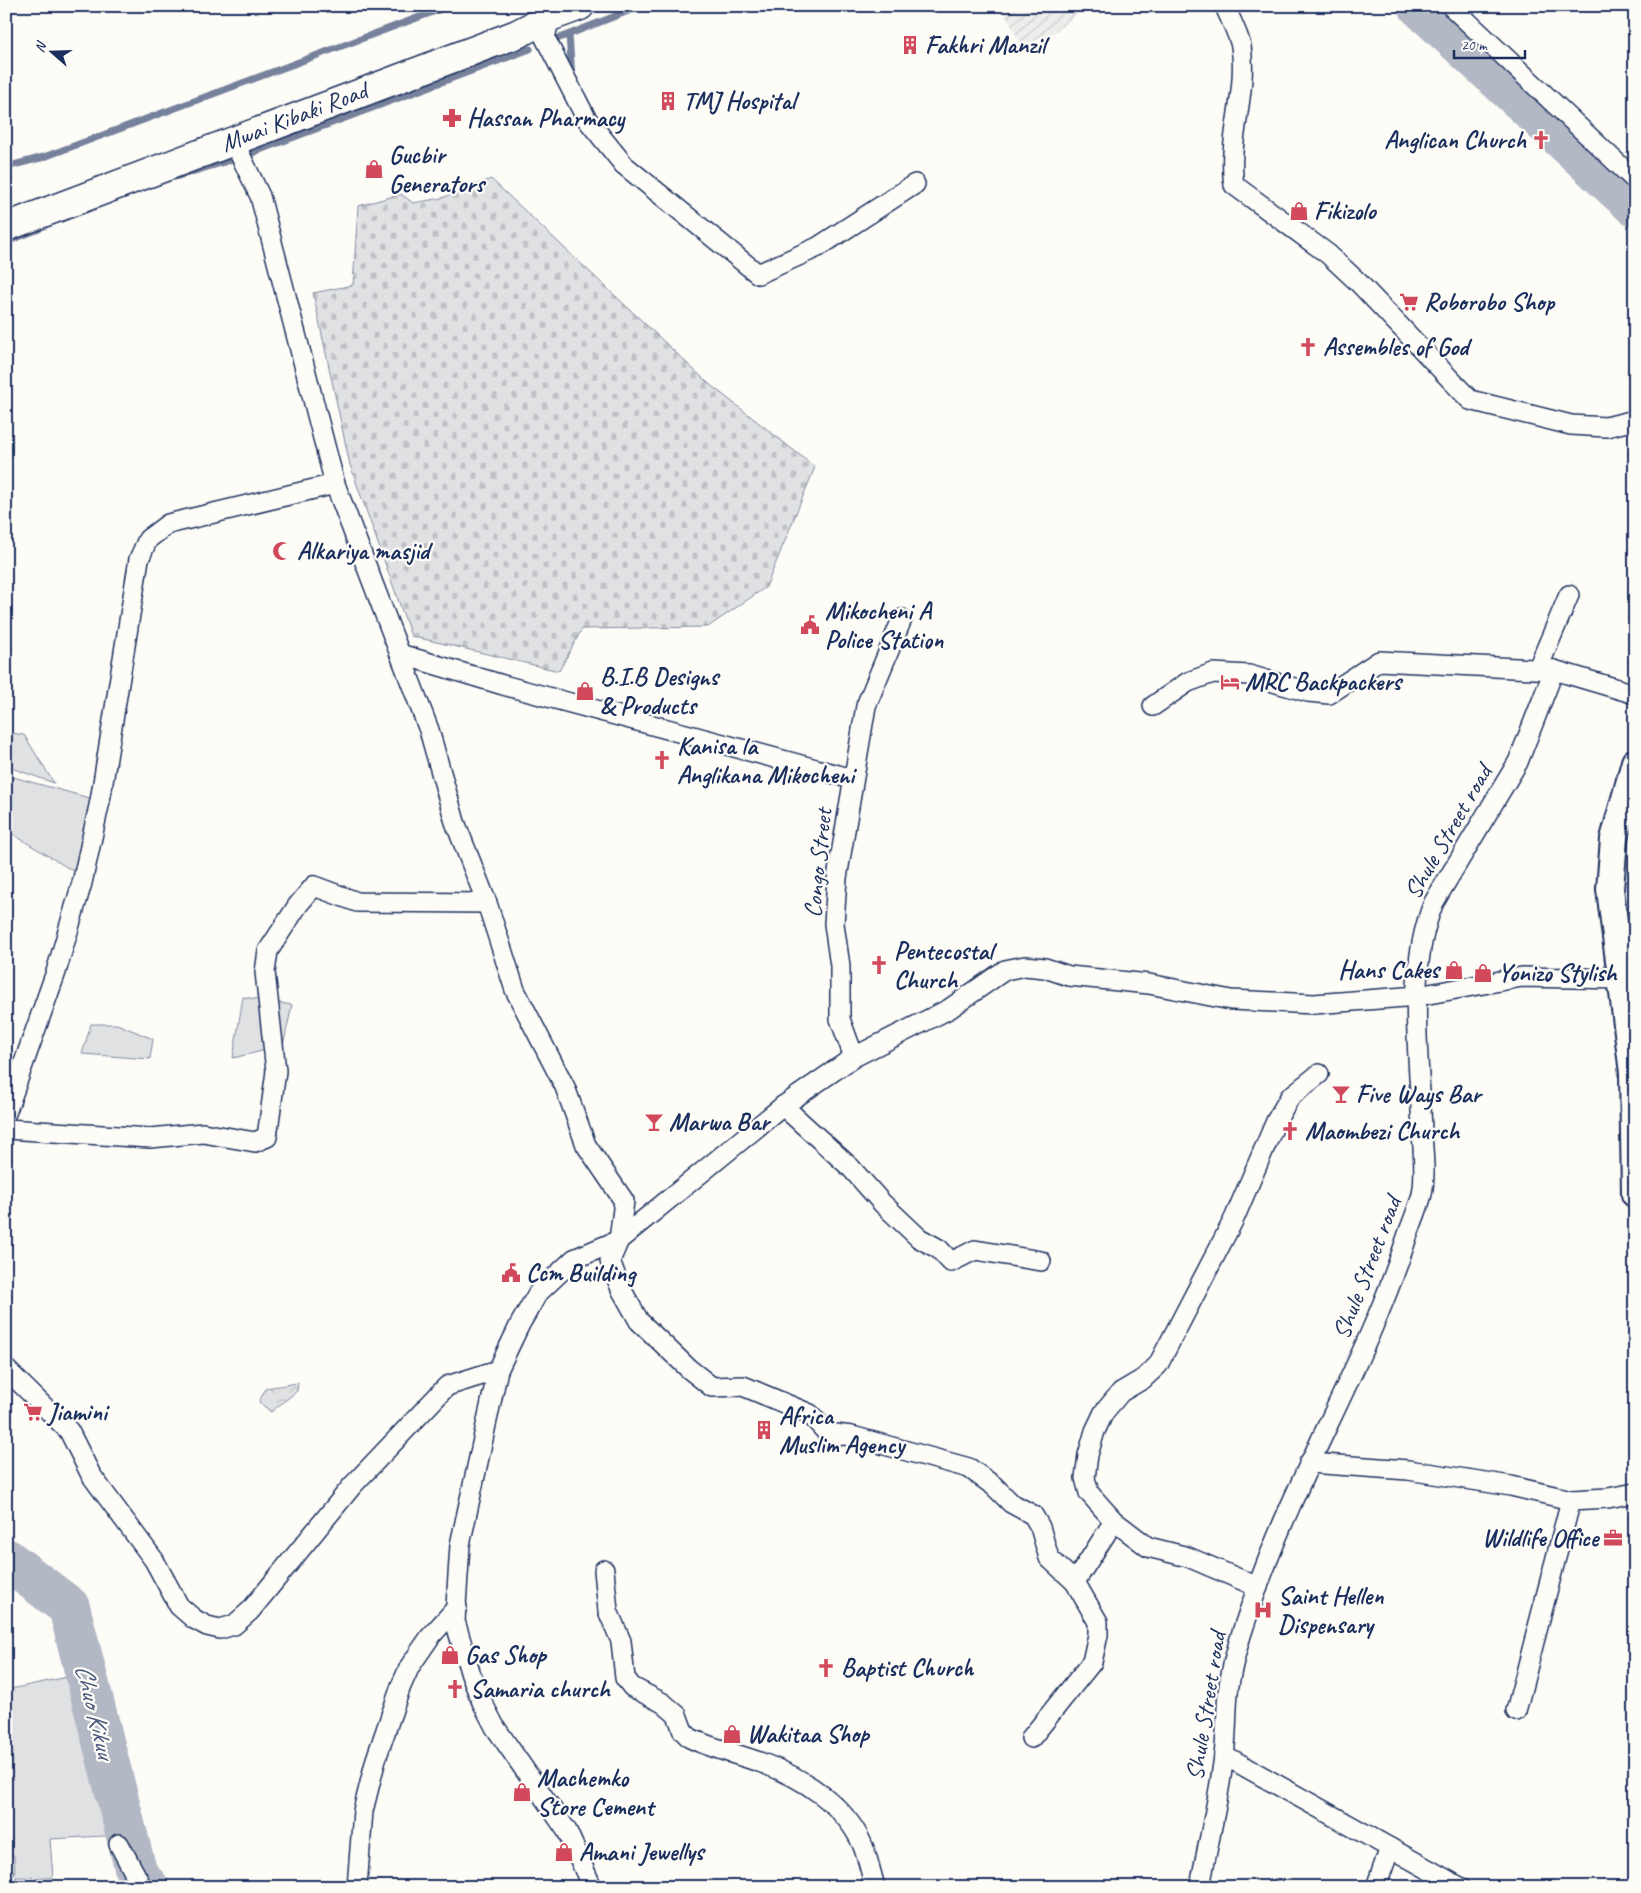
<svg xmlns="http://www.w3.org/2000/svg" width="1641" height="1893" viewBox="0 0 1641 1893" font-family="Caveat,sans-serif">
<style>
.industrial{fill:url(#industrial-furrows)}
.grass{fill:#e0e1e3;stroke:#7e88a0}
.forest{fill:url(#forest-crowns);stroke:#7e88a0}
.cemetery{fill:url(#cemetery-stones);stroke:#7e88a0}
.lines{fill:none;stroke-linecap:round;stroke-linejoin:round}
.stream{stroke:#76819c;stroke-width:7}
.river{stroke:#b3b8c5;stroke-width:42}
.street-casing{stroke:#1b2f5e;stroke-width:22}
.secondary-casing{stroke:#1b2f5e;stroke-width:30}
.primary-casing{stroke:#1b2f5e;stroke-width:31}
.street{stroke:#fdfcf7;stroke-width:19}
.secondary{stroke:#fdfcf7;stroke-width:26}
.primary{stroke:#fdfcf7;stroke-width:28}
.labels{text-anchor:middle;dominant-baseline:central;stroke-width:4.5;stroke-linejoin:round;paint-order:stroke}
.poi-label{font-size:25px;font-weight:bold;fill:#1b2f5e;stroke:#fdfcf7;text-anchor:start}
.street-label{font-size:25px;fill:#1b2f5e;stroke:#fdfcf7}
.water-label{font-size:26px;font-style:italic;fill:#49587d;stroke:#fdfcf7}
</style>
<defs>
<pattern id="industrial-furrows" width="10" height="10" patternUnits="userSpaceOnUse" patternTransform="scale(1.25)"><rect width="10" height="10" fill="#edeeec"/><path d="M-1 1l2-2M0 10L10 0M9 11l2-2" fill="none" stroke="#cbcccd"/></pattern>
<pattern id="forest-crowns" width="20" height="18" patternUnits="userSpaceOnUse" patternTransform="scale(1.25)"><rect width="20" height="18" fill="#e0e1e3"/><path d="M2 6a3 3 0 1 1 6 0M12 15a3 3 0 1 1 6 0" fill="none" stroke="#c0c1c5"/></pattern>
<pattern id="cemetery-stones" width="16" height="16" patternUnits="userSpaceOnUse" patternTransform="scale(1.25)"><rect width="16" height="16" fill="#e0e1e3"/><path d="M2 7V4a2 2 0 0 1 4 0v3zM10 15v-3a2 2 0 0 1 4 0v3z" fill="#c0c1c5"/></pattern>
</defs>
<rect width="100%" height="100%" fill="#fdfcf7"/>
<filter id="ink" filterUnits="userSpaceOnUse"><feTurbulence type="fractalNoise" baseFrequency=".02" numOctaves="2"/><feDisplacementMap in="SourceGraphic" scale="10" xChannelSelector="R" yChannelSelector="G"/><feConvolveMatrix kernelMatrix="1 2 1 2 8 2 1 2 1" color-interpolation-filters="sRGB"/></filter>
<g filter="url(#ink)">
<path class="industrial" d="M 1001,6 L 1087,6 L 1055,32 L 1022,46 Z"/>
<g class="grass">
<path d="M 6,732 L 24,735 L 54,783 L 6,766 Z"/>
<path d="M 6,775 L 100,801 L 73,871 L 6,830 Z"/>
<path d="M 243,997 L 292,1005 L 283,1046 L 233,1058 Z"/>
<path d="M 91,1024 L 117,1024 L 153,1039 L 150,1059 L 82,1054 Z"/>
<path d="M 86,1673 L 122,1835 L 50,1839 L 53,1878 L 16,1877 L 20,1887 L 6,1887 L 6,1867 L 10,1866 L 15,1874 L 14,1856 L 6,1856 L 6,1690 Z"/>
</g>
<g class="forest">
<path d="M 298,1383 L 297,1391 L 271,1412 L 259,1402 L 266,1388 Z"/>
<path d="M 6,1546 L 25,1580 L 6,1574 Z"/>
</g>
<path class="cemetery" d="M 491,179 L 708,383 L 815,467 L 766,587 L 708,627 L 582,629 L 559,671 L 411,636 L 350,465 L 313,293 L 353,285 L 358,206 L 401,194 L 413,203 L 442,198 Z"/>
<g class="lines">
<g class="stream">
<path d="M 569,35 L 572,77"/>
<path d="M 557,39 L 641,6"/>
<path d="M 6,167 L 44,157 L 449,6"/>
<path d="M 175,177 L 241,157 L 530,49"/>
<path d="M 6,242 L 39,229"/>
</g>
<g class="river">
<path d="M 1419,6 L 1635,206"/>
<path d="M 6,1559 L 69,1607 L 137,1875 L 148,1887"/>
</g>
<g class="street-casing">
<g id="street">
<path d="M 1225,6 C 1230,19 1238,33 1241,46 C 1248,93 1227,139 1234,185 L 1328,254 L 1358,282 L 1470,400 L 1571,425 L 1606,427 L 1635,420"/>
<path d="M 1451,6 L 1635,180"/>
<path d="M 549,9 L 550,17 L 545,38 L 586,118 L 624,165 L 758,274 L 818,247 L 915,184"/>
<path d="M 233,140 L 260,196 L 335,484 L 429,730 L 455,822 L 487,903 L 515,990 L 565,1087 L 586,1145 L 624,1201 L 619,1240 L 610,1261 L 621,1289 L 639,1321 L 689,1369 L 712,1387 L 743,1386 L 810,1414 L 827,1433 L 852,1436 L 969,1468 L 994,1486 L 1011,1503 L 1033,1515 L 1040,1527 L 1049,1558 L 1075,1582 L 1098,1622 L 1098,1635 L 1092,1662 L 1031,1738"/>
<path d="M 400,654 L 503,685 L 853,779"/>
<path d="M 1538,668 L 1569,595"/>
<path d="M 1153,706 L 1188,682 L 1213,673 L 1249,675 L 1308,692 L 1329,694 L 1379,661 L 1554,670 L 1635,694"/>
<path d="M 854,1057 L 840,1019 L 840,966 L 834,924 L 837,878 L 866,706 L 902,619"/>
<path d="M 783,1106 L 851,1168 L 882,1203 L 919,1238 L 939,1249 L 951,1262 L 975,1250 L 1041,1261"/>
<path d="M 6,1113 L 56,972 L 82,883 L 100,801 L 139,559 L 148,539 L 168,524 L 335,484"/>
<path d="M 6,1129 L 150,1138 L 203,1133 L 255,1142 L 267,1137 L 276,1071 L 265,972 L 268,951 L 298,905 L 314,886 L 357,902 L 487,903"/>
<path d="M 6,1369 L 69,1431 L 91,1475 L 154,1560 L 179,1606 L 194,1619 L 207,1626 L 220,1629 L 234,1625 L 250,1611 L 352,1486 L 447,1386 L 498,1370"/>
<path d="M 1309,1463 L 1408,1470 L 1511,1486 L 1571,1500 L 1608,1498 L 1635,1493"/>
<path d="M 604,1570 L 608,1611 L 621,1641 L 625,1678 L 632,1687 L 663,1703 L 677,1715 L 683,1731 L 690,1738 C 713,1749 738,1754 762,1763 C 802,1777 846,1805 863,1846 C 868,1859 871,1873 875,1887"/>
<path d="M 1075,1582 L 1114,1521"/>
<path d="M 1258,1587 L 1188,1557 L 1148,1547 L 1114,1521 L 1089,1493 L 1085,1478 L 1088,1455 L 1095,1431 L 1104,1412 L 1121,1392 L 1143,1379 L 1158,1365 L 1234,1219 L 1276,1121 L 1290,1097 L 1319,1074"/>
<path d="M 1516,1711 L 1571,1500"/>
<path d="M 1224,1755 L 1460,1887"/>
<path d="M 119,1844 L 142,1887"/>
<path d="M 357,1887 L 363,1811 L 376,1759 L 401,1686 L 410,1666 L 430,1637 L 457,1607"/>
<path d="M 592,1887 L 567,1831 L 495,1727 L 482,1702 L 471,1675 L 455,1621 L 460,1545 L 498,1370 L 520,1324 L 538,1293 L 574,1259 L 619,1240 L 783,1106 L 854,1057 L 949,1009 L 1005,970 L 1025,966 L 1045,968 L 1069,976 L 1149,984 L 1231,1000 L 1314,1004 L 1418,996 L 1522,977 L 1621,979"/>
<path d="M 1200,1887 C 1208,1843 1219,1799 1224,1755 C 1227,1734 1226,1714 1228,1693 C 1232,1658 1245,1622 1257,1589 C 1299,1470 1366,1362 1405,1243 C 1410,1227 1418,1210 1422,1194 C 1426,1175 1423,1152 1422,1132 C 1420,1059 1405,971 1434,902 L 1518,762 L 1554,670"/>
<path d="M 1376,1887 L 1390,1848"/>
</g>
</g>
<g class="secondary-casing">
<path id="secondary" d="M 1635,762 L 1614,839 L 1610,889 L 1633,1073 L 1635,1194"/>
</g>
<g class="primary-casing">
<path id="primary" d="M 6,227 L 517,34 L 550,17 L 580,6"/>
</g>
<use href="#street" class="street"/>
<use href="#secondary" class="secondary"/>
<use href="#primary" class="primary"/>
</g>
</g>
<defs>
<g id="building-bare" transform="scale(1.5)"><path d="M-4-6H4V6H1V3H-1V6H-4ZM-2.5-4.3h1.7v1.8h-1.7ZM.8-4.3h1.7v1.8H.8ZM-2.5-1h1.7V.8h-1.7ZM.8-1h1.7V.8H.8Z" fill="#d1495b" stroke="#fdfcf7" stroke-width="2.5" paint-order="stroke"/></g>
<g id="pharmacy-bare" transform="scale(1.5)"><path d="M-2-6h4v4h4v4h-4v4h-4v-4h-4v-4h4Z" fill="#d1495b" stroke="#fdfcf7" stroke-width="2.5" paint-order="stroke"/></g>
<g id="church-bare" transform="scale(1.5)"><path d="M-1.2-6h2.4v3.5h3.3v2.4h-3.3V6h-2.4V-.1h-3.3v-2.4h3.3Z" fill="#d1495b" stroke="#fdfcf7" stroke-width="2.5" paint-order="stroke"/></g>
<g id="shop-bare" transform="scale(1.5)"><path d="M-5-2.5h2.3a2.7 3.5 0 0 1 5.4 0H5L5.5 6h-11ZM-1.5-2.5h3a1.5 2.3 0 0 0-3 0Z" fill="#d1495b" stroke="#fdfcf7" stroke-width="2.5" paint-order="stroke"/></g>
<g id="supermarket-bare" transform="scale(1.5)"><path d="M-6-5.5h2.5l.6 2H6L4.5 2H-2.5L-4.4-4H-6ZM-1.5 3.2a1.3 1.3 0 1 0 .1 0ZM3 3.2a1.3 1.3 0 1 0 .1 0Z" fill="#d1495b" stroke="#fdfcf7" stroke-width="2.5" paint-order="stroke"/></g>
<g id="mosque-bare" transform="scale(1.5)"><path d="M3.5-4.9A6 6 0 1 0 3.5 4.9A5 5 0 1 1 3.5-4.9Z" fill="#d1495b" stroke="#fdfcf7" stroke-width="2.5" paint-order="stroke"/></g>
<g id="civic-bare" transform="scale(1.5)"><path d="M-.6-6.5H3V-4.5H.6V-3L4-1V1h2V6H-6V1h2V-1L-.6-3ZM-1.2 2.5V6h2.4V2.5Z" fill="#d1495b" stroke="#fdfcf7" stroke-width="2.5" paint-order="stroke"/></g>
<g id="hotel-bare" transform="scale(1.5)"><path d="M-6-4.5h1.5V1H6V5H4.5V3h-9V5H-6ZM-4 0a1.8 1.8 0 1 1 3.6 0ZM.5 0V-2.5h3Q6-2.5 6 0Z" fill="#d1495b" stroke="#fdfcf7" stroke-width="2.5" paint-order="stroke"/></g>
<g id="bar-bare" transform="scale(1.5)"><path d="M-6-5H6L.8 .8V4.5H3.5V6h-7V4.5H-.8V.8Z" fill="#d1495b" stroke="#fdfcf7" stroke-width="2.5" paint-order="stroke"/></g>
<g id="office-bare" transform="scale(1.5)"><path d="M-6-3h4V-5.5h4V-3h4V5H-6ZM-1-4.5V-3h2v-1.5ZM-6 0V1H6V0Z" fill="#d1495b" stroke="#fdfcf7" stroke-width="2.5" paint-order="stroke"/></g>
<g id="hospital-bare" transform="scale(1.5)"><path d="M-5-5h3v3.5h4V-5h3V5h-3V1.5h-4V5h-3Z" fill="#d1495b" stroke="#fdfcf7" stroke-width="2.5" paint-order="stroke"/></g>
</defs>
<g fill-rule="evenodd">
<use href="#building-bare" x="910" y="45"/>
<use href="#building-bare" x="668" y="101"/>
<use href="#pharmacy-bare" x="452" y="118"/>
<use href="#church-bare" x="1541" y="140"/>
<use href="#shop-bare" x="374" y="169"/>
<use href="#shop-bare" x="1299" y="211"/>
<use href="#supermarket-bare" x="1409" y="302"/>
<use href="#church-bare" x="1308" y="347"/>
<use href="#mosque-bare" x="282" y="551"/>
<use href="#civic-bare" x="810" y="625"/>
<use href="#hotel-bare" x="1230" y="682"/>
<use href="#shop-bare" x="585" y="691"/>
<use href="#church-bare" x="662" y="760"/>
<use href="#church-bare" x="879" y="965"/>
<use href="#shop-bare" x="1454" y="970"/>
<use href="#shop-bare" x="1483" y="973"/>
<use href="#bar-bare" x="1341" y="1094"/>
<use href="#bar-bare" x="654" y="1122"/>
<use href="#church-bare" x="1290" y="1131"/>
<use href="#civic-bare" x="511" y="1273"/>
<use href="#supermarket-bare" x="33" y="1412"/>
<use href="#building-bare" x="764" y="1430"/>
<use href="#office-bare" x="1613" y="1538"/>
<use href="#hospital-bare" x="1263" y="1610"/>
<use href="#shop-bare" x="450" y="1655"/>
<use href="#church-bare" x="826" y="1668"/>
<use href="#church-bare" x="455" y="1689"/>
<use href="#shop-bare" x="732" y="1734"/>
<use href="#shop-bare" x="522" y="1792"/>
<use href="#shop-bare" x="564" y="1852"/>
</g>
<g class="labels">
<g class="poi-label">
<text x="925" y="45">Fakhri Manzil</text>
<text x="683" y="101">TMJ Hospital</text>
<text x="467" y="118">Hassan Pharmacy</text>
<text x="1526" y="140" text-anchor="end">Anglican Church</text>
<text x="389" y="155">Gucbir<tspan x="389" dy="29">Generators</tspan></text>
<text x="1314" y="211">Fikizolo</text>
<text x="1424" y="302">Roborobo Shop</text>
<text x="1323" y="347">Assembles of God</text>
<text x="297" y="551">Alkariya masjid</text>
<text x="825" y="611">Mikocheni A<tspan x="825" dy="29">Police Station</tspan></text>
<text x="600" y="677">B.I.B Designs<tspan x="600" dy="29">&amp; Products</tspan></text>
<text x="1245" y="682">MRC Backpackers</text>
<text x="677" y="746">Kanisa la<tspan x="677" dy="29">Anglikana Mikocheni</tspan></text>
<text x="894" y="951">Pentecostal<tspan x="894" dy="29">Church</tspan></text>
<text x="1439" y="970" text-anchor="end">Hans Cakes</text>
<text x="1498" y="973">Yonizo Stylish</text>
<text x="1356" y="1094">Five Ways Bar</text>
<text x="669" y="1122">Marwa Bar</text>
<text x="1305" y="1131">Maombezi Church</text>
<text x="526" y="1273">Ccm Building</text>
<text x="48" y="1412">Jiamini</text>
<text x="779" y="1416">Africa<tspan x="779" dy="29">Muslim Agency</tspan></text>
<text x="1598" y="1538" text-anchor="end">Wildlife Office</text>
<text x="1278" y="1596">Saint Hellen<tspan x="1278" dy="29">Dispensary</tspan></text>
<text x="465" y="1655">Gas Shop</text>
<text x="841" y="1668">Baptist Church</text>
<text x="470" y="1689">Samaria church</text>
<text x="747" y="1734">Wakitaa Shop</text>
<text x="537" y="1778">Machemko<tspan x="537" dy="29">Store Cement</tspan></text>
<text x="579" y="1852">Amani Jewellys</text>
</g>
<g class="street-label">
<text transform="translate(294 117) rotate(-21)">Mwai Kibaki Road</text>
<text transform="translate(1448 832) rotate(-60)">Shule Street road</text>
<text transform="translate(818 863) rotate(-84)">Congo Street</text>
<text transform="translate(1367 1268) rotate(-69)">Shule Street road</text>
<text transform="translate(1206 1706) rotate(-81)">Shule Street road</text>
</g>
<g class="water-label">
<text transform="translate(95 1711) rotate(76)">Chuo Kikuu</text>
</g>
</g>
<rect width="1641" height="1893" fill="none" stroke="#fdfcf7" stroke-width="25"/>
<rect x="12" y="12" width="1616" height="1868" fill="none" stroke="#1b2f5e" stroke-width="2" filter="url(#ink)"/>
<g transform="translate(52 52) rotate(290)" stroke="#fdfcf7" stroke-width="4" paint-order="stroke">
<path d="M0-4L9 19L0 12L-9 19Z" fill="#1b2f5e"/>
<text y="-8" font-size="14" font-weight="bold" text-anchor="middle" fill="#1b2f5e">N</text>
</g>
<path d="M1454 50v8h71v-8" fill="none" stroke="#1b2f5e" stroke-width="2.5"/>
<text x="1461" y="50" font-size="15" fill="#1b2f5e" stroke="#fdfcf7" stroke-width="4" paint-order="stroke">20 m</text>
</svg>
